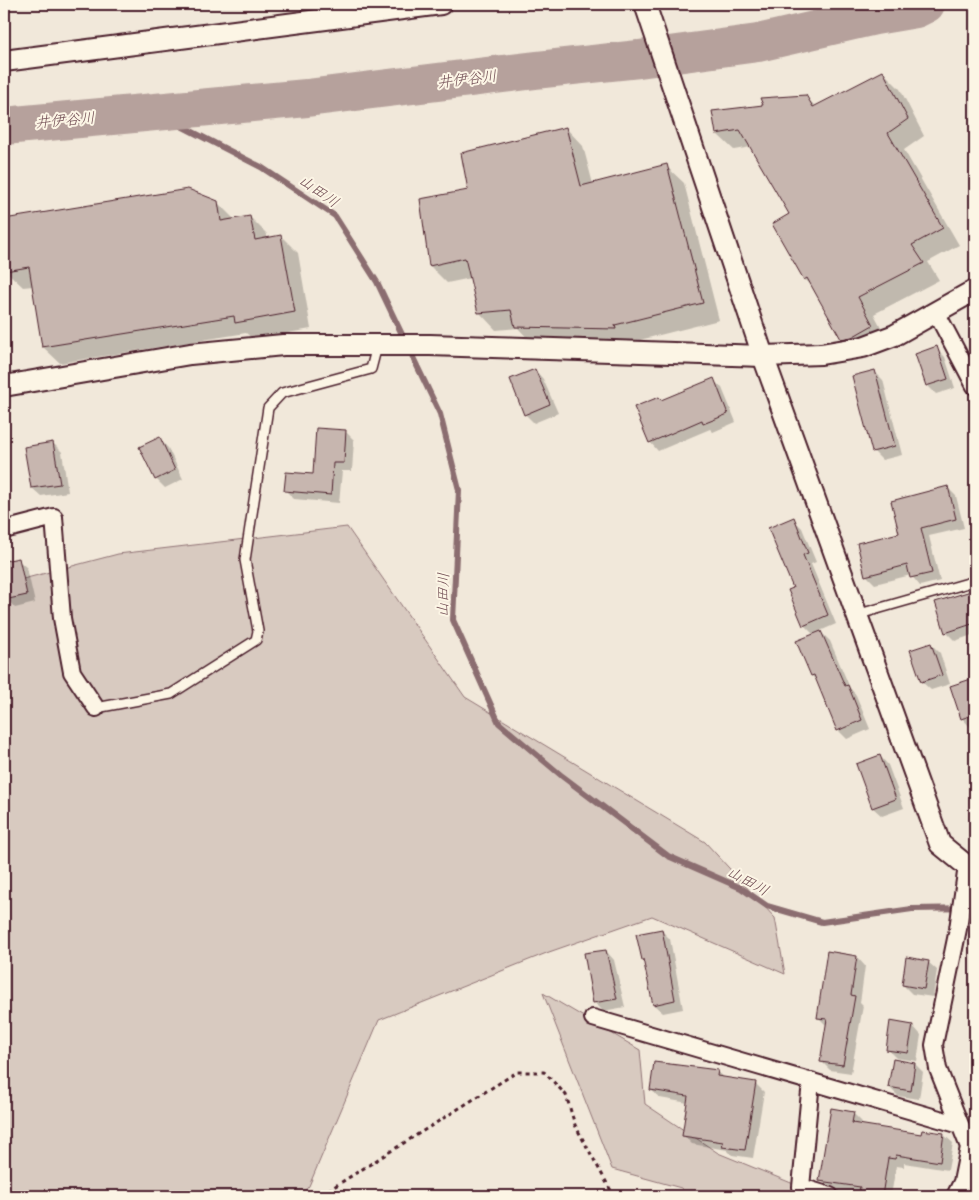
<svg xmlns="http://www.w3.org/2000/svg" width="979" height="1200" viewBox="0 0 979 1200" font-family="'Shantell Sans','Klee One',sans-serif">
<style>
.green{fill:#d8cac0;stroke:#917476}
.shadow{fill:#0003}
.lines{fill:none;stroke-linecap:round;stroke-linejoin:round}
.stream{stroke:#8b6d6f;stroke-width:6}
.river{stroke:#b6a19c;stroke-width:38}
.building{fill:#c7b6af;stroke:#4a1f2b}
.service-casing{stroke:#4a1f2b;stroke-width:12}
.minor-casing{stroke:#4a1f2b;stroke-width:20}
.tertiary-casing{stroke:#4a1f2b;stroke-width:24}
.path{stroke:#4a1f2b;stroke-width:3;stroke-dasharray:4 4;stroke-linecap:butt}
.service{stroke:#fcf5e5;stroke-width:9}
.minor{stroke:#fcf5e5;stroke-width:16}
.tertiary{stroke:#fcf5e5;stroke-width:20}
.labels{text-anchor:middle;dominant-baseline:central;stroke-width:4;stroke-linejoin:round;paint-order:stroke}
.water-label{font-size:15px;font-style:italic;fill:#704c53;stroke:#fcf5e5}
</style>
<rect width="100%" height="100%" fill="#f1e8da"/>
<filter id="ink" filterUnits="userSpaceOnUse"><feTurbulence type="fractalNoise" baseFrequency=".02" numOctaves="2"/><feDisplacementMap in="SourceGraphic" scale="10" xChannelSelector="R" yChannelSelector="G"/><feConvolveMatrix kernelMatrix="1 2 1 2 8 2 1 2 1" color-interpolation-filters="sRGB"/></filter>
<g filter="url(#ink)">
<g class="green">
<path d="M 347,527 L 465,697 L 705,842 L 775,918 L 785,974 L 652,916 L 549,952 L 379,1020 L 309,1186 L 300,1196 L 4,1196 L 4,584 L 118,554 Z"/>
<path d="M 543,993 L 640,1050 L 645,1104 L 718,1153 L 801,1187 L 799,1196 L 687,1196 L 681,1188 L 612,1169 Z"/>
</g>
<g class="shadow">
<path d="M 318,4 L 330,4 L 320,6 Z"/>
<path d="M 883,72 L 900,89 L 924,136 L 904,150 L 959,245 L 928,262 L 939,280 L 874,314 L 889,342 L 859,355 L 842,338 L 814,288 L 805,279 L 790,214 L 751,147 L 734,150 L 717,134 L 765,106 L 806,97 L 816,107 Z"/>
<path d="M 566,128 L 583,146 L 593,184 L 666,166 L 684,183 L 719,320 L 632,342 L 533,344 L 518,328 L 496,330 L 479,312 L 471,278 L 447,283 L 430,266 L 470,191 Z"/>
<path d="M 188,190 L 217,202 L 234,219 L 250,217 L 267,234 L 267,239 L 281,236 L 298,253 L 311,329 L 253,339 L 246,333 L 60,363 L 43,347 L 33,286 L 23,287 L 6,271 L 4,255 L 4,220 Z"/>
<path d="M 936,348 L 945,357 L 955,388 L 936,394 L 927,385 Z"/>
<path d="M 535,370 L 543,379 L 558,413 L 534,423 L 525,414 Z"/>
<path d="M 874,371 L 883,380 L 902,455 L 882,460 L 873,451 Z"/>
<path d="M 713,380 L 722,388 L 736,422 L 713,432 L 710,429 L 658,451 L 650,442 L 662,401 Z"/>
<path d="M 345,431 L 354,440 L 352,471 L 342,471 L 339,503 L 294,499 L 286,491 L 314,476 Z"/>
<path d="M 159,439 L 168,448 L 183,479 L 165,488 L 156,479 Z"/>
<path d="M 53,443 L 62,452 L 68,492 L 41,496 L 32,488 Z"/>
<path d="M 947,487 L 956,496 L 964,528 L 929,536 L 940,581 L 920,586 L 911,575 L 875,584 L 866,575 L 900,534 Z"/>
<path d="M 793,519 L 802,528 L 816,562 L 811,564 L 836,624 L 820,631 L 830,641 L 850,688 L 856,695 L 870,729 L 847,739 L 838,730 L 818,682 L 812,676 L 798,642 L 814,635 L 804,625 L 795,589 Z"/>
<path d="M 18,560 L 27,568 L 35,603 L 15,608 L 7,599 L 4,586 L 4,563 Z"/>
<path d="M 970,592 L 975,597 L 975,634 L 955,641 L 946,632 Z"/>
<path d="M 931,644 L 940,653 L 950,684 L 931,690 L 922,682 Z"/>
<path d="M 971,681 L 975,685 L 975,725 L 970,727 L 962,718 Z"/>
<path d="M 880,756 L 888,765 L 904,808 L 882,816 L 873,808 L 857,765 Z"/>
<path d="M 661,930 L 670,939 L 683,1009 L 663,1013 L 654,1005 L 645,961 L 643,959 Z"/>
<path d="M 606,951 L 614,960 L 625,1007 L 603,1011 L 594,1002 Z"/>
<path d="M 828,953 L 857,957 L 865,966 L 860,1003 L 863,1006 L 851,1073 L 830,1070 L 821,1061 L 827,1026 L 818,1017 Z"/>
<path d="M 928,962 L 937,970 L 933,997 L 912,994 L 903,985 Z"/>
<path d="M 913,1026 L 921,1035 L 917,1061 L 896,1058 L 887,1049 Z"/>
<path d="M 915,1064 L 923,1072 L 919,1099 L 898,1096 L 889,1087 Z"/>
<path d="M 717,1071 L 725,1078 L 755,1083 L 764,1092 L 753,1158 L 732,1155 L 727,1150 L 692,1144 L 683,1135 L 688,1103 L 660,1098 L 651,1090 Z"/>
<path d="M 853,1113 L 862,1122 L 861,1126 L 922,1136 L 923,1131 L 944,1135 L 953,1143 L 948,1170 L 904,1163 L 904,1167 L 896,1166 L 891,1196 L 860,1196 L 860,1194 L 830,1189 L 821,1180 Z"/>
</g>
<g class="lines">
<path class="stream" d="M 156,113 L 261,167 L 335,216 L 377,282 L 440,414 L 459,490 L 453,620 L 499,723 L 562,776 L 668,856 L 741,888 L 767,906 L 822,922 L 912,909 L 975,908"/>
<path class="river" d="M 4,126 L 307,98 L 536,70 L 639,59 L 758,43 L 875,16 L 916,9 L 926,4"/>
</g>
<g class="building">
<path d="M 883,71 L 908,119 L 888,133 L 943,228 L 912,245 L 924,263 L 858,297 L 873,325 L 852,337 L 841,339 L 807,278 L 804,280 L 772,224 L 789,214 L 740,130 L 716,134 L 712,111 L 763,105 L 760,98 L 806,95 L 813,107 Z"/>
<path d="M 566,127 L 581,186 L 667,164 L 703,303 L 615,325 L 616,329 L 515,327 L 511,310 L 478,313 L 465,258 L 429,266 L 420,199 L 468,190 L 461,153 Z"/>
<path d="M 188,189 L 218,201 L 221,221 L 250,216 L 255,240 L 281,235 L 295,312 L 235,323 L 234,316 L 42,347 L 29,267 L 5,271 L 4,219 Z"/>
<path d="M 937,346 L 948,379 L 926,386 L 915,354 Z"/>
<path d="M 535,369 L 550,404 L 524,415 L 510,379 Z"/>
<path d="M 875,370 L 895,446 L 872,452 L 852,376 Z"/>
<path d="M 714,378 L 728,414 L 703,424 L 702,420 L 649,443 L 634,407 L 659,397 L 661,400 Z"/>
<path d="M 316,428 L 346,430 L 344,463 L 333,463 L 331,495 L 284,491 L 286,472 L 313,474 Z"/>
<path d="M 160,437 L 175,470 L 155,480 L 139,447 Z"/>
<path d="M 53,442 L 60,484 L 31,488 L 24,447 Z"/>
<path d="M 948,486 L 956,519 L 921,528 L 932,573 L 910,578 L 907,565 L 865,576 L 857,543 L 899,533 L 891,501 Z"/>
<path d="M 794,517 L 808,553 L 803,555 L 828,615 L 803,626 L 788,590 L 793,588 L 768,528 Z"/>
<path d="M 19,558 L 27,595 L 4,600 L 4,561 Z"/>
<path d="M 971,591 L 975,606 L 975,623 L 945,633 L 935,602 Z"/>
<path d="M 821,631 L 845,686 L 848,685 L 862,720 L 837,731 L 814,675 L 811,676 L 796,641 Z"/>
<path d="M 931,643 L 942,675 L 921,682 L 910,650 Z"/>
<path d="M 971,679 L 975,691 L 975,714 L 961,719 L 950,686 Z"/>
<path d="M 880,755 L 896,799 L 872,808 L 856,764 Z"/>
<path d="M 662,929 L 675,1000 L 653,1005 L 643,959 L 642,960 L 636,934 Z"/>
<path d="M 606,950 L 617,999 L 593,1003 L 584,953 Z"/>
<path d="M 827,951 L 857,956 L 851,995 L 855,996 L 843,1065 L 820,1062 L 827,1019 L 817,1018 Z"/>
<path d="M 906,957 L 929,961 L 924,989 L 902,985 Z"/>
<path d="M 890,1021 L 913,1025 L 908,1053 L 886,1050 Z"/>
<path d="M 893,1059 L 915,1063 L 911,1091 L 888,1087 Z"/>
<path d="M 654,1062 L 718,1070 L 717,1076 L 756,1082 L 745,1150 L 722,1147 L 723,1142 L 682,1136 L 688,1096 L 650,1090 Z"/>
<path d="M 831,1108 L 854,1112 L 852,1123 L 921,1134 L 922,1130 L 944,1133 L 940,1162 L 896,1155 L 895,1159 L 888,1158 L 882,1196 L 858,1196 L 860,1187 L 819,1181 Z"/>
</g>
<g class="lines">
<g class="service-casing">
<g id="service">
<path d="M 856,615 L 975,581"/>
<path d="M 96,708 L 171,694 L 256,640 L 258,631 L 245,560 L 268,408 L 282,393 L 371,369 L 377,346"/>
</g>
</g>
<g class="minor-casing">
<g id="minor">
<path d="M 936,312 L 975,386"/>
<path d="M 4,530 L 54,517 L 62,618 L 72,672 L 96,708"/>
<path d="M 593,1018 L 960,1125"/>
<path d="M 811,1081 L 801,1187 L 830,1196"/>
<path d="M 955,1196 L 962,1182 L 969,1147 L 938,1069 L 934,1045 L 958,929 L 967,866"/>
</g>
</g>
<g class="tertiary-casing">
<g id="tertiary">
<path d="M 645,4 L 763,356 L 940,844 L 967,866 L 975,869"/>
<path d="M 4,61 L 441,4"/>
<path d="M 4,386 L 190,354 L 283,345 L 430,345 L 763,356 L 821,354 L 863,347 L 895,335 L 975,290"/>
</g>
</g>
<path class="path" d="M 321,1195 L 517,1072 L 544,1072 L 566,1095 L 575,1125 L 610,1189 L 617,1196"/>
<use href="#service" class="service"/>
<use href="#minor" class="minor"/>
<use href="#tertiary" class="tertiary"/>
</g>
</g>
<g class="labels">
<g class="water-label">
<text transform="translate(467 79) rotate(-7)">井伊谷川</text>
<text transform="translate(65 120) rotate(-5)">井伊谷川</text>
<text transform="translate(319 191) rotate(35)">山田川</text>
<text transform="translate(443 595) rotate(-89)">山田川</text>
<text transform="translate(748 881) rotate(29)">山田川</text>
</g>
</g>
<rect width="979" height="1200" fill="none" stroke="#fcf5e5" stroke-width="20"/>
<rect x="10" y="10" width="959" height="1180" fill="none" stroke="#4a1f2b" stroke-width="2" filter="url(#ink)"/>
</svg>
